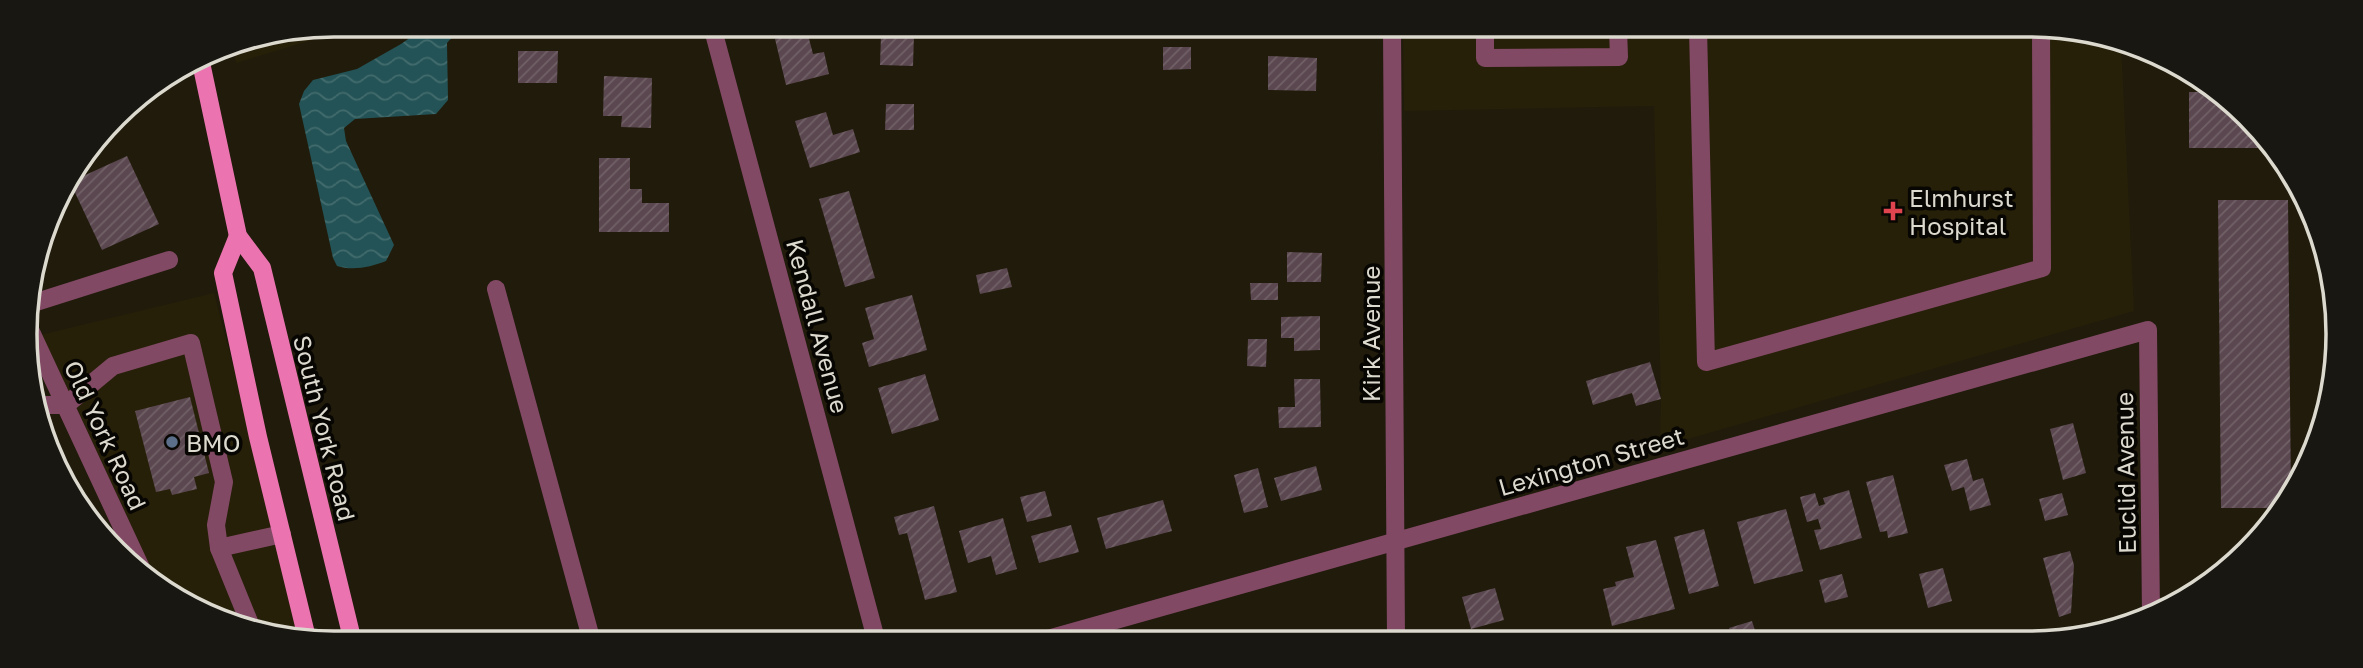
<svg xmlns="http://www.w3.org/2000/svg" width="2363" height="668" viewBox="0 0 2363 668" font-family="'Golos Text',sans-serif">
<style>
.built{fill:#272009}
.water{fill:url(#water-waves)}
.building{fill:url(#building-hatch)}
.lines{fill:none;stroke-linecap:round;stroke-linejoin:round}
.minor{stroke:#824965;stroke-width:18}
.major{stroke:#eb73b0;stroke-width:18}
.health-dot{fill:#e0444e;stroke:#080602;stroke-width:2.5}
.service-dot{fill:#5c6f8a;stroke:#080602;stroke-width:2.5}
.labels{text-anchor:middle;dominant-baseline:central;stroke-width:7;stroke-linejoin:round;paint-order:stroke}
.poi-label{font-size:24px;fill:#dcd9cf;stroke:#080602;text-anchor:start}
.street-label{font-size:24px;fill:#dcd9cf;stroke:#080602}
.rim{fill:none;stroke:#dcd9cf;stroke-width:3.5}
</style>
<defs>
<pattern id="water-waves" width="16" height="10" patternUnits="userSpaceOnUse" patternTransform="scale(1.75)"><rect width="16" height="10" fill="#235356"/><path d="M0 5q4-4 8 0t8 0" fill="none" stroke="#426b6d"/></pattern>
<pattern id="building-hatch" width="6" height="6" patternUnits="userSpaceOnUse" patternTransform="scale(1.75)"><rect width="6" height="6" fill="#5a474f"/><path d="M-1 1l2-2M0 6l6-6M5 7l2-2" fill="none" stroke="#716167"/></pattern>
</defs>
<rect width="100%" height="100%" fill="#201b0b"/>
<g class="built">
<path d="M 334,25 L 358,25 L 352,28 L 236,63 L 233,45 Z"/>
<path d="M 1403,28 L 2089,30 L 2121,44 L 2134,311 L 1660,447 L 1661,399 L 1654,106 L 1404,111 Z"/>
<path d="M 214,293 L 304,638 L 274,638 L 179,602 L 125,555 L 29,348 L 28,338 Z"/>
</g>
<path class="water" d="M 428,25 L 510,25 C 490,35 460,26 447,43 L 448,100 L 436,114 L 355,119 L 344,128 L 346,141 L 394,245 L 386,261 C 371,267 353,271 337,266 L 333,258 L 299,104 L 304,91 L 313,80 L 357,69 L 401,44 Z"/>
<g class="building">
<path d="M 1207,27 L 1235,28 L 1235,37 L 1207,37 Z"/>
<path d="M 807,31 L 813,54 L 824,52 L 829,74 L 786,85 L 775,39 Z"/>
<path d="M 881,35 L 914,35 L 913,66 L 880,65 Z"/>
<path d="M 1163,47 L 1191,47 L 1191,69 L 1163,70 Z"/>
<path d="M 518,51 L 558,51 L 557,83 L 518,83 Z"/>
<path d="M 1268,56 L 1317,58 L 1316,91 L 1268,90 Z"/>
<path d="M 604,76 L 652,78 L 651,128 L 621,127 L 622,116 L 603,116 Z"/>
<path d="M 2189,92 L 2216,92 L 2272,148 L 2189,148 Z"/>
<path d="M 886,104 L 914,104 L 914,130 L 885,130 Z"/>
<path d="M 826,112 L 833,135 L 853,129 L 860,152 L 810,168 L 795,121 Z"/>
<path d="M 127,156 L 159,224 L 102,250 L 70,182 Z"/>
<path d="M 599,158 L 630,158 L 630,189 L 642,189 L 642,203 L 669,203 L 669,232 L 599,232 Z"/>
<path d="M 849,191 L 875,278 L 845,287 L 819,199 Z"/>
<path d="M 2218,200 L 2288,200 L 2291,493 L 2280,508 L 2221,508 Z"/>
<path d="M 1287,252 L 1322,253 L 1321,282 L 1287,282 Z"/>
<path d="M 1007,268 L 1012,287 L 980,294 L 976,275 Z"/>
<path d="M 1250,283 L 1278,283 L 1278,300 L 1251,300 Z"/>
<path d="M 912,295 L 927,350 L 869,367 L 862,343 L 874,339 L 865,308 Z"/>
<path d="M 1320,316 L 1320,350 L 1294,351 L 1294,338 L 1281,338 L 1281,317 Z"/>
<path d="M 1248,339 L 1267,339 L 1266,367 L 1247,366 Z"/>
<path d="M 1650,362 L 1661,399 L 1636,406 L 1632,393 L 1593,405 L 1586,381 Z"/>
<path d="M 925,374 L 939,420 L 892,434 L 878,388 Z"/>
<path d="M 1294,379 L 1320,379 L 1321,427 L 1279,428 L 1278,407 L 1295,407 Z"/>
<path d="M 190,397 L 209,473 L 194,477 L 197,489 L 172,495 L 170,489 L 156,492 L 135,411 Z"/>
<path d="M 2073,423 L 2086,473 L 2063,480 L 2050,429 Z"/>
<path d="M 1967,459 L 1973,481 L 1983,478 L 1991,505 L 1970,511 L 1964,487 L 1952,491 L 1944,465 Z"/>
<path d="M 1316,466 L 1322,490 L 1281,501 L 1274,478 Z"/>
<path d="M 1258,468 L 1268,507 L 1244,513 L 1234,475 Z"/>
<path d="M 1893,475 L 1908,533 L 1888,538 L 1887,531 L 1880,532 L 1866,482 Z"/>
<path d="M 1849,490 L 1862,538 L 1820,550 L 1814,530 L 1821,529 L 1818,519 L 1807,522 L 1800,497 L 1815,493 L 1819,506 L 1825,504 L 1823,498 Z"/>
<path d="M 1045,491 L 1052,516 L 1027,522 L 1020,497 Z"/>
<path d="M 2062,493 L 2068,515 L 2045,521 L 2039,499 Z"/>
<path d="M 1163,500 L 1172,531 L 1106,549 L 1097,518 Z"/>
<path d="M 934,506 L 957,592 L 925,600 L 907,533 L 899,535 L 894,517 Z"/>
<path d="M 1786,509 L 1803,571 L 1754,584 L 1737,522 Z"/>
<path d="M 1003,518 L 1017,569 L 996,575 L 991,556 L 968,563 L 959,531 Z"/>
<path d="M 1071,525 L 1079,552 L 1039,563 L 1031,536 Z"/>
<path d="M 1704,529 L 1719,586 L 1689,594 L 1674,537 Z"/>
<path d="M 1656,540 L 1675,609 L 1612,626 L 1603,589 L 1616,586 L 1615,582 L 1634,577 L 1626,547 Z"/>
<path d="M 2070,551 L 2074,565 L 2071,613 L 2059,617 L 2043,558 Z"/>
<path d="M 1943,568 L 1952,601 L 1928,608 L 1919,574 Z"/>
<path d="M 1842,574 L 1848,597 L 1825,603 L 1819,580 Z"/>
<path d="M 1495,588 L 1504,620 L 1471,629 L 1462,597 Z"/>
<path d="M 1752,621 L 1758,640 L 1733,640 L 1729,628 Z"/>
<path d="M 1559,632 L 1561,640 L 1535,640 L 1535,639 Z"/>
</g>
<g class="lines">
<g class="minor">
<path d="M 712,26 L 876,639"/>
<path d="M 1392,28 L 1396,640"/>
<path d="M 1485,28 L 1485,58 L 1619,57 L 1618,29"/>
<path d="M 1698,29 L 1706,362 L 2042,268 L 2041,30"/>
<path d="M 496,289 L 591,638"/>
<path d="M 27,305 L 169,260"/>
<path d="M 26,321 L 142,570"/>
<path d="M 34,405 L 66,405 L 113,366 L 191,343 L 224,482 L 216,525 L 219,548"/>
<path d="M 252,629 L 219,548 L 282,534"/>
<path d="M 1048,639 L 2148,330 L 2151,616"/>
</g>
<g class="major">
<path d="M 200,58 L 238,236 L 262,268 L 352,638"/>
<path d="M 238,236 L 223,273 L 258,437 L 307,638"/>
</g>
</g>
<path class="health-dot" d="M1889.5 200.5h7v7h7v7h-7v7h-7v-7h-7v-7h7z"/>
<circle class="service-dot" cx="172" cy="442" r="7"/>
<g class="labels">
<g class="poi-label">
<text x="1909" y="197">Elmhurst<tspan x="1909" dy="28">Hospital</tspan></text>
<text x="186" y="442">BMO</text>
</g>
<g class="street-label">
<text transform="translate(818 326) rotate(75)">Kendall Avenue</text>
<text transform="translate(1370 334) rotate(-90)">Kirk Avenue</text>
<text transform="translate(325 428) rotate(76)">South York Road</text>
<text transform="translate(106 435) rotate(65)">Old York Road</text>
<text transform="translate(1591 461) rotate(-16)">Lexington Street</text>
<text transform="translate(2125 473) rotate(-91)">Euclid Avenue</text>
</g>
</g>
<path d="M0 0H2363V668H0ZM334 37H2029A297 297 0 0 1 2326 334V334A297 297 0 0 1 2029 631H334A297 297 0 0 1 37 334V334A297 297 0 0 1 334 37Z" fill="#191712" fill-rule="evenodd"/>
<path class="rim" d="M334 37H2029A297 297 0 0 1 2326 334V334A297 297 0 0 1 2029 631H334A297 297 0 0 1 37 334V334A297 297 0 0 1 334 37Z"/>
</svg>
